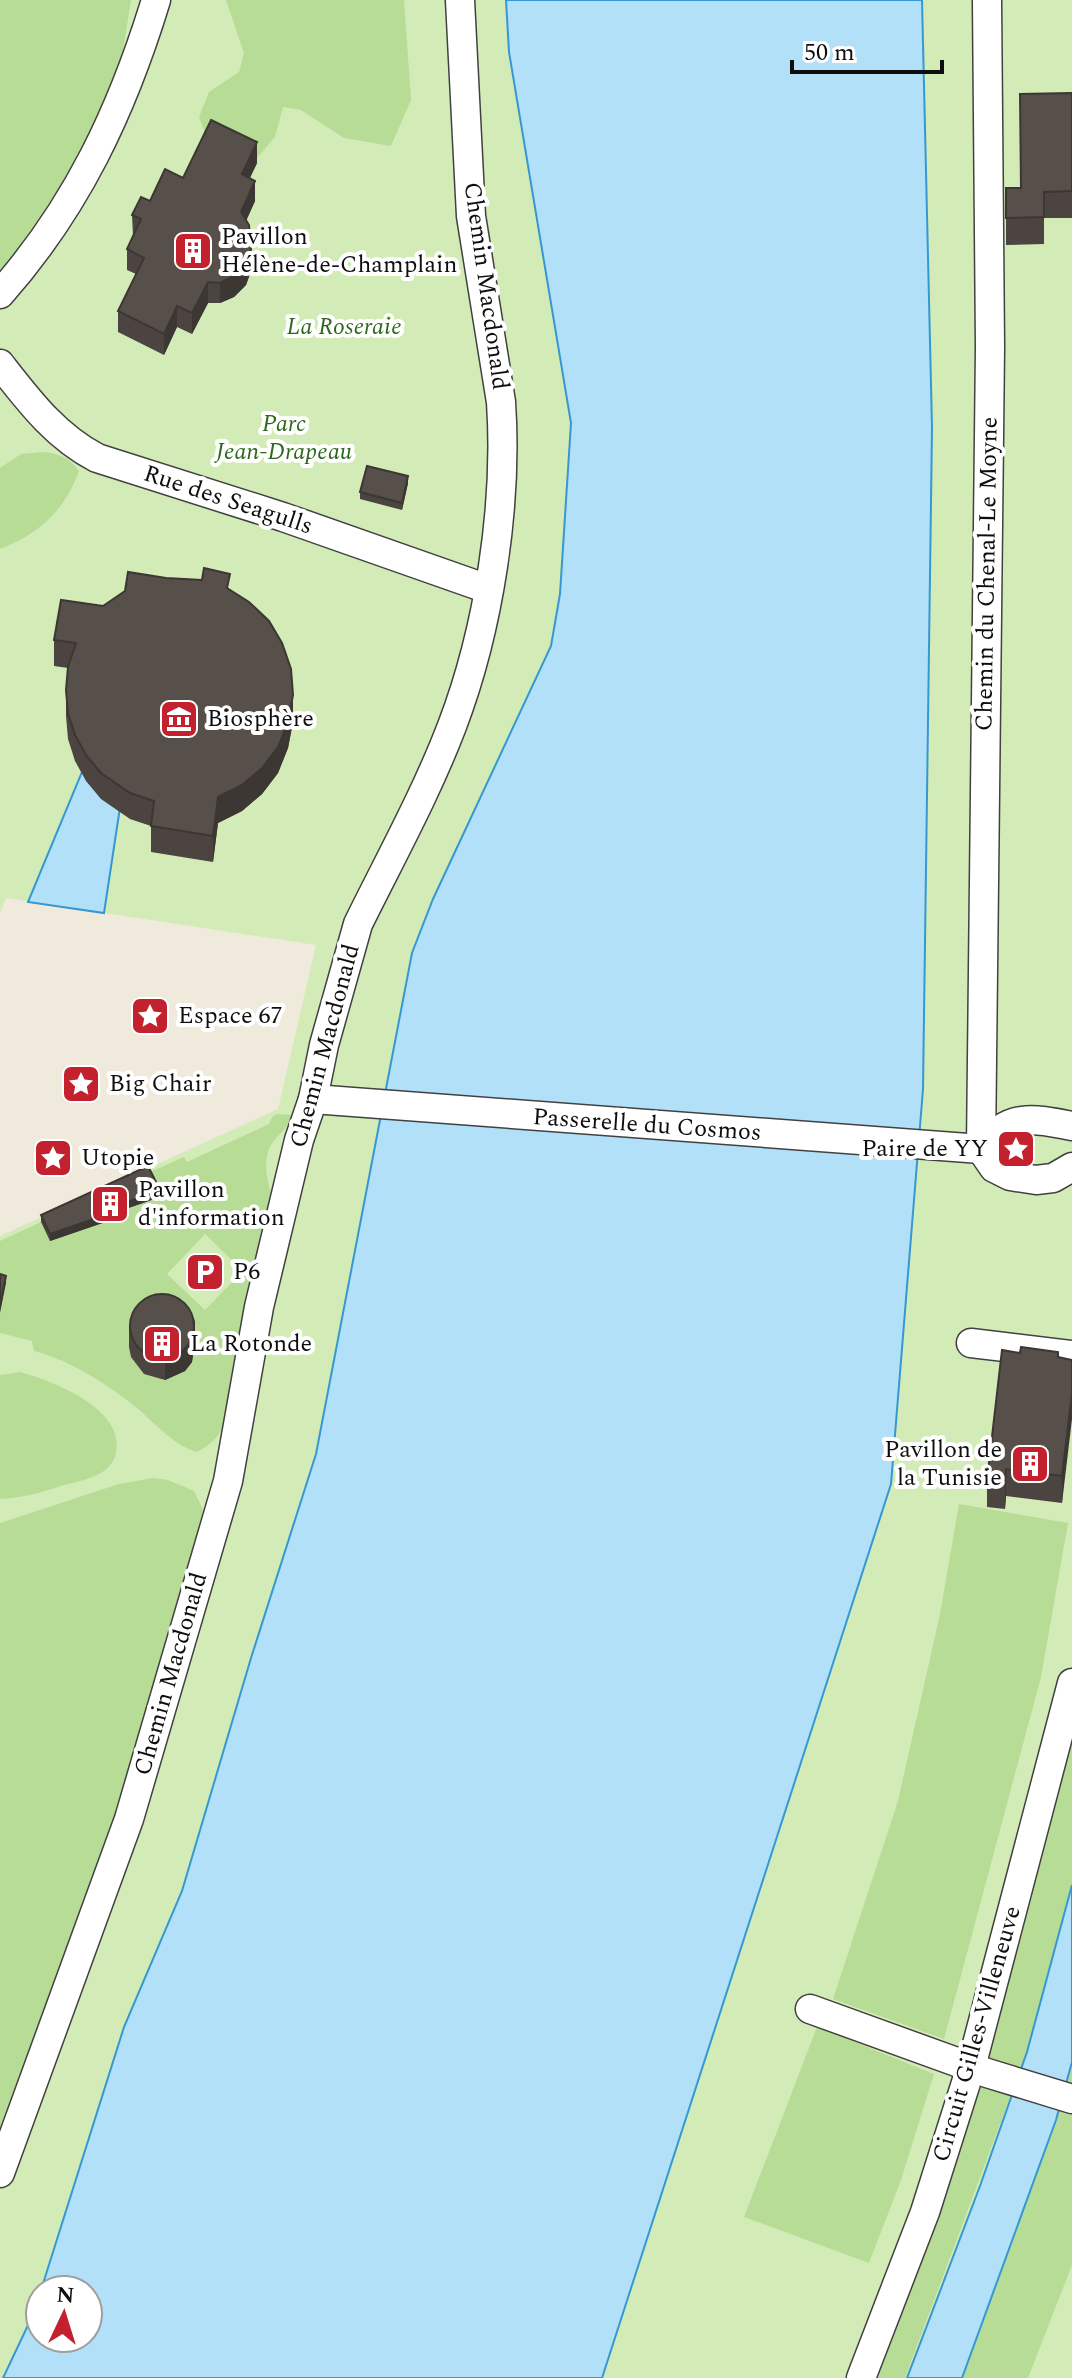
<svg xmlns="http://www.w3.org/2000/svg" width="1072" height="2378" viewBox="0 0 1072 2378" font-family="Spectral,serif">
<style>
.green{fill:#d3ebb7}
.forest{fill:#b7dc96;fill-rule:evenodd}
.plaza{fill:#f0eadd}
.water{fill:#b2e0f8;stroke:#3698d2;stroke-width:2}
.lines{fill:none;stroke-linecap:round;stroke-linejoin:round}
.minor-casing{stroke:#414141;stroke-width:31}
.minor{stroke:#fff;stroke-width:28}
.wall{fill:#4b4440}
.shaded-wall{fill:#3d3734}
.building{fill:#574f4a;stroke:#3d3734;stroke-width:2}
.labels{text-anchor:middle;dominant-baseline:central;stroke-width:8;stroke-linejoin:round;paint-order:stroke}
.poi-label{font-size:24px;fill:#0e0e0e;stroke:#fff;text-anchor:start}
.street-label{font-size:24px;fill:#0e0e0e;stroke:#fff}
.park-label{font-size:24px;font-style:italic;fill:#2e681c;stroke:#fff}
</style>
<rect width="100%" height="100%" fill="#fffbef"/>
<g class="green">
<path d="M 0,0 L 506,0 L 509,52 L 571,423 L 560,594 L 551,646 L 433,899 L 412,953 L 316,1454 L 251,1658 L 182,1891 L 124,2027 L 30,2321 L 3,2378 L 0,2378 Z"/>
<path d="M 922,0 L 1072,0 L 1072,2378 L 602,2378 L 891,1484 L 923,1089 L 932,428 Z"/>
</g>
<g class="forest">
<path d="M 0,0 L 131,0 L 119,76 L 63,195 L 0,279 Z"/>
<path d="M 226,0 L 404,0 L 411,100 L 391,146 L 344,138 L 301,110 L 283,107 L 275,137 L 257,158 L 206,136 L 199,117 L 209,92 L 239,72 L 244,53 Z"/>
<path d="M 43,452 C 60,454 68,457 79,471 C 65,510 39,534 0,549 L 0,468 L 21,454 Z"/>
<path d="M 278,1114 L 291,1115 C 286,1132 282,1130 273,1142 C 262,1157 266,1179 272,1195 L 228,1416 C 221,1434 214,1443 197,1452 C 173,1445 156,1424 137,1408 C 109,1385 70,1360 34,1351 L 32,1341 L 0,1333 L 0,1241 L 41,1222 L 119,1212 L 160,1197 L 148,1173 L 184,1157 L 187,1162 L 269,1124 L 272,1117 ZM 205,1234 L 243,1271 L 205,1310 L 167,1274 Z"/>
<path d="M 20,1372 C 53,1381 126,1409 116,1453 C 114,1463 106,1471 97,1475 C 86,1480 72,1483 61,1486 C 41,1493 21,1498 0,1499 L 0,1375 Z"/>
<path d="M 153,1478 L 168,1480 L 194,1491 L 203,1510 L 200,1534 L 116,1822 L 0,2140 L 0,1523 L 119,1484 Z"/>
<path d="M 959,1504 L 1068,1523 L 1041,1677 L 944,2039 L 833,1999 L 898,1801 L 940,1614 Z"/>
<path d="M 1072,1737 L 1072,1885 L 1027,2052 L 905,2378 L 873,2378 L 981,2088 Z"/>
<path d="M 817,2027 L 934,2074 L 901,2180 L 869,2263 L 744,2217 Z"/>
<path d="M 1072,2062 L 1072,2265 L 1028,2378 L 962,2378 L 1056,2120 Z"/>
</g>
<path class="plaza" d="M 6,898 L 316,945 L 278,1109 L 0,1236 L 0,913 Z"/>
<g class="water">
<path d="M 506,0 L 922,0 L 932,428 L 923,1089 L 891,1484 L 602,2378 L 3,2378 L 30,2321 L 40,2292 L 40,2338 L 88,2338 L 88,2290 L 41,2290 L 124,2027 L 182,1891 L 251,1658 L 316,1454 L 412,953 L 433,899 L 551,646 L 560,594 L 571,423 L 509,52 Z"/>
<path d="M 94,743 L 129,748 L 104,913 L 28,902 Z"/>
<path d="M 1072,1885 L 1072,2062 L 1056,2120 L 962,2378 L 907,2378 L 980,2186 L 1027,2052 Z"/>
</g>
<g class="lines">
<g class="minor-casing">
<g id="minor">
<path d="M 0,294 C 77,207 122,111 156,0"/>
<path d="M 0,364 C 29,401 55,436 97,458 L 283,517 L 488,589"/>
<path d="M 313,1099 L 981,1149"/>
<path d="M 981,1149 L 990,347 L 987,0"/>
<path d="M 981,1149 L 994,1168 L 1010,1176 L 1036,1180 L 1053,1178 L 1072,1167"/>
<path d="M 981,1149 C 1007,1113 1032,1118 1072,1126"/>
<path d="M 971,1343 L 1072,1355"/>
<path d="M 810,2009 L 987,2073 L 1072,2099"/>
<path d="M 0,2173 L 129,1819 L 228,1481 L 259,1307 L 299,1140 L 313,1099 L 324,1045 L 358,924 C 390,859 426,794 452,726 C 489,629 508,505 501,402 L 471,216 L 460,0"/>
<path d="M 861,2378 L 925,2212 L 971,2067 L 1072,1683"/>
</g>
</g>
<use href="#minor" class="minor"/>
</g>
<g class="wall">
<path d="M 1072,93 L 1072,218 L 1044,218 L 1044,244 L 1006,245 L 1006,188 L 1020,188 Z"/>
<path d="M 257,163 L 250,178 L 255,201 L 246,221 L 251,271 L 246,285 L 234,297 L 220,303 L 208,303 L 192,334 L 177,327 L 164,355 L 118,332 L 118,311 L 136,274 L 127,270 L 127,249 L 133,236 L 132,215 L 183,178 Z"/>
<path d="M 408,483 L 402,510 L 360,499 L 360,492 Z"/>
<path d="M 230,590 L 293,722 L 288,748 L 278,773 L 262,794 L 242,811 L 218,823 L 213,862 L 151,852 L 151,826 L 130,819 L 101,799 L 86,781 L 75,761 L 68,739 L 66,716 L 66,690 L 68,668 L 54,666 L 54,640 L 103,606 Z"/>
<path d="M 160,1197 L 120,1211 L 120,1217 L 50,1241 L 41,1222 L 41,1215 Z"/>
<path d="M 129,1326 L 195,1340 L 192,1362 L 185,1371 L 165,1380 L 144,1374 L 131,1357 L 129,1347 Z"/>
<path d="M 1058,1357 L 1072,1360 L 1062,1503 L 1006,1496 L 1005,1509 L 987,1507 L 987,1480 Z"/>
</g>
<g class="shaded-wall">
<path d="M 257,142 L 257,163 L 242,194 L 242,174 Z"/>
<path d="M 255,181 L 255,201 L 241,232 L 241,212 Z"/>
<path d="M 251,250 L 251,271 L 246,285 L 234,297 L 220,303 L 220,283 Z"/>
<path d="M 208,282 L 208,303 L 192,334 L 192,313 Z"/>
<path d="M 177,306 L 177,327 L 164,355 L 164,334 Z"/>
<path d="M 408,476 L 408,483 L 402,510 L 402,503 Z"/>
<path d="M 293,695 L 293,722 L 288,748 L 278,773 L 262,794 L 242,811 L 218,823 L 213,862 L 213,836 L 218,797 Z"/>
<path d="M 160,1190 L 160,1197 L 120,1211 L 120,1217 L 50,1241 L 50,1234 L 119,1205 Z"/>
<path d="M 6,1276 L 6,1283 L 0,1313 L 0,1306 Z"/>
<path d="M 195,1320 L 195,1340 L 192,1362 L 185,1371 L 165,1380 L 165,1359 Z"/>
<path d="M 1072,1393 L 1072,1419 L 1062,1503 L 1062,1476 Z"/>
<path d="M 1006,1469 L 1006,1496 L 1005,1509 L 1005,1482 Z"/>
</g>
<g class="building">
<path d="M 1072,93 L 1072,191 L 1044,192 L 1044,217 L 1006,218 L 1006,188 L 1021,188 L 1020,94 Z"/>
<path d="M 211,120 L 257,142 L 242,174 L 255,181 L 241,212 L 249,225 L 251,250 L 246,265 L 234,276 L 220,283 L 208,282 L 192,313 L 177,306 L 164,334 L 118,311 L 144,258 L 127,249 L 141,219 L 132,215 L 141,197 L 150,201 L 165,169 L 183,178 Z"/>
<path d="M 367,466 L 408,476 L 402,503 L 360,492 Z"/>
<path d="M 204,568 L 230,574 L 227,588 L 249,602 L 269,621 L 282,643 L 291,669 L 293,695 L 288,722 L 278,747 L 262,768 L 242,785 L 218,797 L 213,836 L 151,826 L 154,801 L 130,793 L 101,773 L 86,755 L 75,735 L 68,713 L 66,690 L 68,667 L 76,643 L 54,640 L 61,600 L 103,606 L 125,591 L 128,572 L 166,578 L 202,580 Z"/>
<path d="M 148,1166 L 160,1190 L 119,1205 L 120,1210 L 50,1234 L 41,1215 Z"/>
<path d="M 0,1274 L 6,1276 L 0,1306 Z"/>
<circle cx="162" cy="1326" r="32"/>
<path d="M 1021,1347 L 1058,1352 L 1058,1357 L 1072,1360 L 1072,1393 L 1062,1476 L 1006,1469 L 1005,1482 L 987,1480 L 1002,1350 L 1020,1353 Z"/>
</g>
<defs>
<g id="building-square" transform="scale(2)"><rect x="-9" y="-9" width="18" height="18" rx="4" fill="#c3212d" stroke="#fff"/><path d="M-4-6H4V6H1V3H-1V6H-4ZM-2.5-4.3h1.7v1.8h-1.7ZM.8-4.3h1.7v1.8H.8ZM-2.5-1h1.7V.8h-1.7ZM.8-1h1.7V.8H.8Z" fill="#fff"/></g>
<g id="museum-square" transform="scale(2)"><rect x="-9" y="-9" width="18" height="18" rx="4" fill="#c3212d" stroke="#fff"/><path d="M0-6L6-3V-2H-6V-3ZM-5-1h2V3h-2ZM-1-1h2V3h-2ZM3-1h2V3H3ZM-6 4H6V6H-6Z" fill="#fff"/></g>
<g id="sight-square" transform="scale(2)"><rect x="-9" y="-9" width="18" height="18" rx="4" fill="#c3212d" stroke="#fff"/><path d="M0-6L1.8-2.2L6-1.7L2.9 1.2L3.7 5.4L0 3.3L-3.7 5.4L-2.9 1.2L-6-1.7L-1.8-2.2Z" fill="#fff"/></g>
<g id="parking-square" transform="scale(2)"><rect x="-9" y="-9" width="18" height="18" rx="4" fill="#c3212d" stroke="#fff"/><path d="M-3.5-5.5H1a3.5 3.5 0 0 1 0 7H-1V5.5H-3.5ZM-1-3.4V-.6H.8a1.4 1.4 0 0 0 0-2.8Z" fill="#fff"/></g>
</defs>
<g fill-rule="evenodd">
<use href="#building-square" x="193" y="251"/>
<use href="#museum-square" x="179" y="719"/>
<use href="#sight-square" x="150" y="1016"/>
<use href="#sight-square" x="81" y="1084"/>
<use href="#sight-square" x="1016" y="1149"/>
<use href="#sight-square" x="53" y="1158"/>
<use href="#building-square" x="110" y="1204"/>
<use href="#parking-square" x="205" y="1272"/>
<use href="#building-square" x="162" y="1344"/>
<use href="#building-square" x="1030" y="1464"/>
</g>
<g class="labels">
<g class="poi-label">
<text x="221" y="237">Pavillon<tspan x="221" dy="28">Hélène-de-Champlain</tspan></text>
<text x="207" y="719">Biosphère</text>
<text x="178" y="1016">Espace 67</text>
<text x="109" y="1084">Big Chair</text>
<text x="988" y="1149" text-anchor="end">Paire de YY</text>
<text x="81" y="1158">Utopie</text>
<text x="138" y="1190">Pavillon<tspan x="138" dy="28">d'information</tspan></text>
<text x="233" y="1272">P6</text>
<text x="190" y="1344">La Rotonde</text>
<text x="1002" y="1450" text-anchor="end">Pavillon de<tspan x="1002" dy="28">la Tunisie</tspan></text>
</g>
<g class="street-label">
<text transform="translate(486 286) rotate(82)">Chemin Macdonald</text>
<text transform="translate(228 500) rotate(18)">Rue des Seagulls</text>
<text transform="translate(987 574) rotate(-89)">Chemin du Chenal-Le Moyne</text>
<text transform="translate(325 1046) rotate(-75)">Chemin Macdonald</text>
<text transform="translate(647 1125) rotate(4)">Passerelle du Cosmos</text>
<text transform="translate(171 1674) rotate(-74)">Chemin Macdonald</text>
<text transform="translate(977 2034) rotate(-74)">Circuit Gilles-Villeneuve</text>
</g>
<g class="park-label">
<text x="344" y="327">La Roseraie</text>
<text x="284" y="424">Parc<tspan x="284" dy="28">Jean-Drapeau</tspan></text>
</g>
</g>
<g transform="translate(64 2314) rotate(4)"><circle r="38" fill="#ffffff" stroke="#9f9f9f" stroke-width="2"/>
<path d="M0-6L14 30L0 20L-14 30Z" fill="#c3212d"/>
<text y="-12" font-size="22" font-weight="bold" text-anchor="middle" fill="#0e0e0e">N</text>
</g>
<path d="M792 60v12h150v-12" fill="none" stroke="#0e0e0e" stroke-width="4"/>
<text x="804" y="60" font-size="24" fill="#0e0e0e" stroke="#ffffff" stroke-width="6" paint-order="stroke">50 m</text>
</svg>
